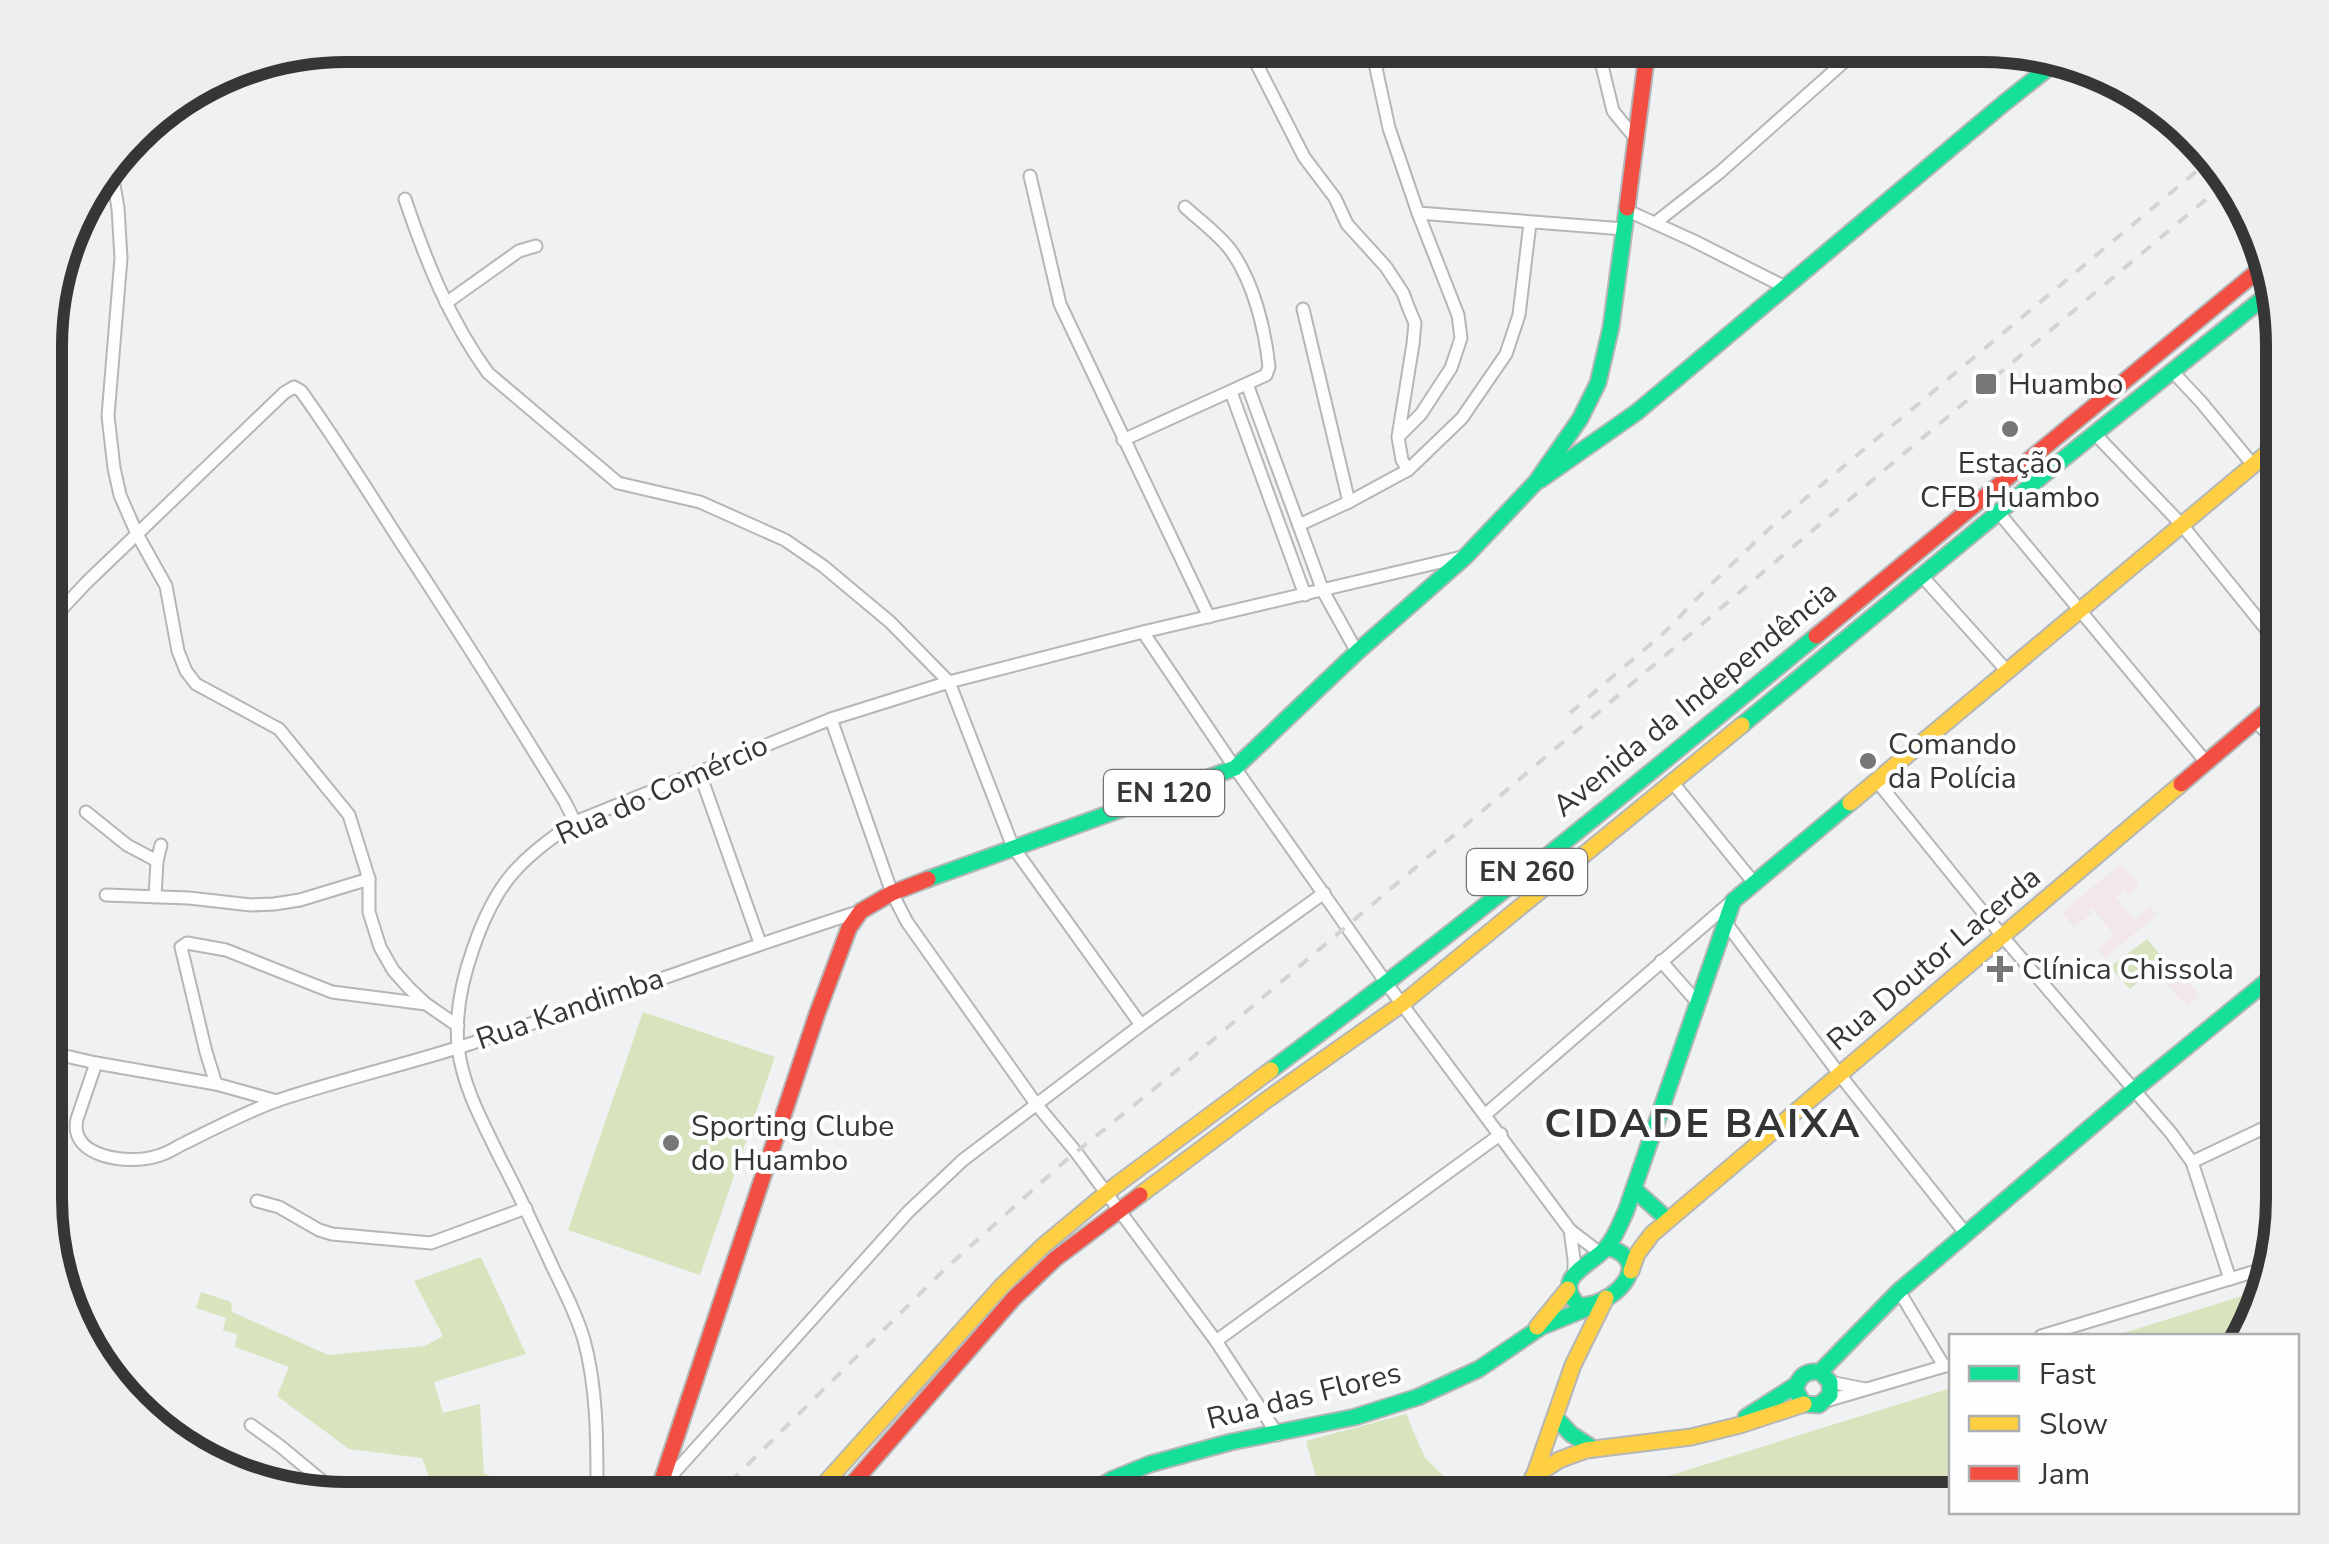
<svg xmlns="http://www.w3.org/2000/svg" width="2329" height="1544" viewBox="0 0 2329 1544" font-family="'Nunito Sans',sans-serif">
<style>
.education{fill:#f3e7ee}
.green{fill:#d9e3bd}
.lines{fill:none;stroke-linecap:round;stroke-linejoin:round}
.street-casing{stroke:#b5b6b7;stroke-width:15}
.fast-casing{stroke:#b5b6b7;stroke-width:19}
.slow-casing{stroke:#b5b6b7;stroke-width:19}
.jam-casing{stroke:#b5b6b7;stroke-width:19}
.street{stroke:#fdfdfd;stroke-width:11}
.fast{stroke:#16e098;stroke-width:15}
.slow{stroke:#ffcf43;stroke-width:15}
.jam{stroke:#f24e42;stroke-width:15}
.rail{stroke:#d3d3d4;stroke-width:4;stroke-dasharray:12 12;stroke-linecap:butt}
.poi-dot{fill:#777778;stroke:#fdfeff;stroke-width:4}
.labels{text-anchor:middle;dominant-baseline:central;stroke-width:8;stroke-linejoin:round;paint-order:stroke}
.shield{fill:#fdfeff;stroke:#727273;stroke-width:2.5}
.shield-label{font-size:28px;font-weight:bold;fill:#363637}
.poi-label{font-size:30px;fill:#363637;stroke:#fdfeff;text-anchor:start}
.street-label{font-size:30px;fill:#363637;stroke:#fdfeff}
.district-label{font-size:40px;font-weight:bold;letter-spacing:2.5px;fill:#333436;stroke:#fdfeff}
.rim{fill:none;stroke:#363637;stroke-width:12}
</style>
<rect width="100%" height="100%" fill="#f0f1f2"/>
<g class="education">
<path d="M 2120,864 L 2140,885 L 2128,894 L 2124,890 L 2116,898 L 2134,919 L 2150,907 L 2157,915 L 2105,958 L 2098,949 L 2114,935 L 2092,908 L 2089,910 L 2092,913 L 2074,928 L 2062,912 Z"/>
<path d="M 2178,968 L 2200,995 L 2187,1007 L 2164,981 Z"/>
</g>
<g class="green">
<path d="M 2147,939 L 2164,959 L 2130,989 L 2110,967 Z"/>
<path d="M 643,1012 L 775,1057 L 700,1275 L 568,1230 Z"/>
<path d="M 481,1257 L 526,1354 L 434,1382 L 443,1413 L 480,1404 L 484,1473 L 497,1479 L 498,1492 L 460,1499 L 437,1499 L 422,1458 L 349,1449 L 277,1396 L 289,1367 L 235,1347 L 237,1334 L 223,1330 L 226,1318 L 196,1308 L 201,1292 L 231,1302 L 232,1312 L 328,1355 L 425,1346 L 443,1336 L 414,1281 Z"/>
<path d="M 2258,1291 L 2243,1336 L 2114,1336 Z"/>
<path d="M 1951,1388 L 1951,1498 L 1603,1499 L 1607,1495 Z"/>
<path d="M 1406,1414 L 1425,1458 L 1453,1485 L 1501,1499 L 1322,1499 L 1306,1441 Z"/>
</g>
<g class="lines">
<g class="street-casing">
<g id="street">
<path d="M 1247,45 L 1304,157 L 1335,198 L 1347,224 L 1386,267 L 1403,293 L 1409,309 L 1415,323 L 1413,344 L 1398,437 L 1402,460 L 1408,470"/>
<path d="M 1371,45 L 1389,128 L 1418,213 L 1458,315 L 1461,338 L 1451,368 L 1421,414 L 1399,436"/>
<path d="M 1597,45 L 1613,111 L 1636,139"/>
<path d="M 111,168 L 118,208 L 121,258 L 108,416 L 114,468 L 120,495 L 137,534 L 166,586 L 178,651 L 186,671 L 196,684 L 279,729 L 349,815 L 369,879 L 369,912 L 380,947 L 393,970 L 409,988 L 426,1004 L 458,1026"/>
<path d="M 1030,176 L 1060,304 L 1209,617"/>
<path d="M 405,199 C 426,261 449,319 488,373 L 618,483 L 700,502 L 785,540 L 823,566 L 890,622 L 949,682 L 1013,847 L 1141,1025"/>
<path d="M 1626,210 L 1694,241 L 1785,287"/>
<path d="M 1418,213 L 1624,229"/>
<path d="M 1655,223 L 1719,173 L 1863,45"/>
<path d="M 446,303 L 519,251 L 536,246"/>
<path d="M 1303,309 L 1349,502"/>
<path d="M 2173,372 L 2202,403 L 2253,465"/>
<path d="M 1247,384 L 1323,591 L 1357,652"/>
<path d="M 1231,392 L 1305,595"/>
<path d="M 2096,435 L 2182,525 L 2283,650"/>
<path d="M 1123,440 L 1266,375 L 1269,367 C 1265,329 1254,284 1232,252 C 1220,235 1200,221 1185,207"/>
<path d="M 1999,513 L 2206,762"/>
<path d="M 1299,525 L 1349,502 L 1408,470 L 1462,418 L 1506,354 L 1519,315 L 1530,223"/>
<path d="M 1922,576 L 2007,671"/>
<path d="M 48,632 L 59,612 L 86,583 L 284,393 L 294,387 L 301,391 C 335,438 366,488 398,538 C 455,625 511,713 565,802 L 575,822"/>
<path d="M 1143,632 L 1235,768 L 1387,984 L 1570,1230 L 1600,1253"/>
<path d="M 831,719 L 892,893 L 907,922 L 1036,1104 L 1076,1152 L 1216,1341 L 1278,1435"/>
<path d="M 2256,721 L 2283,752"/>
<path d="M 699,771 L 760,943"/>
<path d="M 1876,780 L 2003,937 L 2171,1133 L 2192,1162 L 2230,1279"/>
<path d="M 1673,783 L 1754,883"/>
<path d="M 86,812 L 127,845 L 157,861"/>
<path d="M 106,895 L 189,898 L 251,905 L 274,904 L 300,900 L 369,879"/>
<path d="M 155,897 L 157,861 L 161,845"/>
<path d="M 1726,923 L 1840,1075 L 1966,1234"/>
<path d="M 1661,961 L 1698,1003"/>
<path d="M 48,1052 L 96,1063 L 216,1084 L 277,1101"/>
<path d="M 96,1063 L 77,1119 C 68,1158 130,1165 157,1156 C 167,1154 176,1147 185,1143 C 213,1129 252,1109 282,1099 C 340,1080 399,1066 457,1048 C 593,1005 726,954 861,911"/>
<path d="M 216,1084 L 206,1052 L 181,947 L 187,943 L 226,950 L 332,992 L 426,1004"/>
<path d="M 1486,1114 L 1732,901"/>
<path d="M 2192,1162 L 2283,1119"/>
<path d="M 257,1201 L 279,1207 L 319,1230 L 332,1234 L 431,1243 L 526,1208"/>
<path d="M 1570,1230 L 1574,1259 L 1574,1273"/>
<path d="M 1899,1291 L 1944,1366"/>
<path d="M 2041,1336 L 2266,1268"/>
<path d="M 1216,1341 L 1501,1134"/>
<path d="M 1830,1382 L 1865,1389"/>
<path d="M 1826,1401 L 1952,1364"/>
<path d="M 251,1425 L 280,1446 L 344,1499"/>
<path d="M 664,1484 L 908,1212 L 963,1160 L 1141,1025 L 1324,893"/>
<path d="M 597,1499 C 597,1447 598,1391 584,1340 C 577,1316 565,1292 554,1270 C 537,1233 520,1196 501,1160 C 484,1125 462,1086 458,1046 C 455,1013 462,980 473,949 C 495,884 519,859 575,822 L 831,719 L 949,682 L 1143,632 L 1462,557"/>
</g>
</g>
<g class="fast-casing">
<g id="fast">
<path d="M 1540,480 L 1637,412 L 2003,104 L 2061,58"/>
<path d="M 1742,725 L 2047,472 L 2272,291"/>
<path d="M 928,879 L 1235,768 L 1357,652 L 1466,556 L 1536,482 L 1580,419 L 1598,383 L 1611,327 L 1627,208"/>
<path d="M 1271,1070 C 1458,931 1637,784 1816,636"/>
<path d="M 1634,1189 L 1668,1220"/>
<path d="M 1607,1247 C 1660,1262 1608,1310 1578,1305 C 1552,1277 1590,1266 1606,1248 C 1615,1238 1620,1224 1626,1211 L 1733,901 L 1850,803"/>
<path d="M 1820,1372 L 1830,1382 L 1830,1395 L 1819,1405 L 1804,1404 L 1796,1391 C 1797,1377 1806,1370 1820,1372 L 1899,1291 L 2134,1090 L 2283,968"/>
<path d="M 1746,1417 L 1796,1385"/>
<path d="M 1556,1418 L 1571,1434 L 1594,1449"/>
<path d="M 1079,1499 L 1113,1479 L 1150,1464 L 1231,1442 L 1355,1417 L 1418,1397 L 1479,1369 L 1541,1327 L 1590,1307"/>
</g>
</g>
<g class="slow-casing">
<g id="slow">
<path d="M 1850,803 L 2283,440"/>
<path d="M 1140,1195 L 1265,1101 L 1402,1004 L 1742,725"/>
<path d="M 1631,1271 L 1637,1254 L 1652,1234 L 2181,784"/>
<path d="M 1537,1327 L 1568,1289"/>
<path d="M 1533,1477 L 1559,1460 L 1586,1450 L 1691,1437 L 1740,1425 L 1804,1404"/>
<path d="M 811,1499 L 1002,1286 L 1043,1246 L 1115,1186 L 1271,1070"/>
<path d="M 1526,1499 L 1573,1365 L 1606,1298"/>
</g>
</g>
<g class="jam-casing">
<g id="jam">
<path d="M 1627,208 L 1648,45"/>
<path d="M 1816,636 L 2265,265"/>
<path d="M 2181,784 L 2283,697"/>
<path d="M 652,1499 L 659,1489 L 817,1014 L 849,928 L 861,911 L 892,893 L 928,879"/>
<path d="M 839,1499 L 1014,1298 L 1055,1259 L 1140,1195"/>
</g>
</g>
<use href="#street" class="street"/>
<use href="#fast" class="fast"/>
<use href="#slow" class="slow"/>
<use href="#jam" class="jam"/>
<g class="rail">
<path d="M 1570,713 L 1666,631 L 1707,588 L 1770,528 L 2210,160"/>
<path d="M 713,1499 L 945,1269 L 1064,1162 L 1181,1067 L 1768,568 L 2229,180"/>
</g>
</g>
<g class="poi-dot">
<rect x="1974" y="372" width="24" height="24" rx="5"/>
<circle cx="2010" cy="429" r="10"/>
<circle cx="1868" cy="761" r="10"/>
<path d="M1995 954h10v10h10v10h-10v10h-10v-10h-10v-10h10z"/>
<circle cx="671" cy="1143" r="10"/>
</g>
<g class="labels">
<g class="shield">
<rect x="1104" y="770" width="120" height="46" rx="8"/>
<rect x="1467" y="849" width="120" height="46" rx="8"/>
</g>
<g class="shield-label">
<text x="1164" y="793">EN 120</text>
<text x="1527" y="872">EN 260</text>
</g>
<g class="poi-label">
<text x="2008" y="384">Huambo</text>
<text x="2010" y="463" text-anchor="middle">Estação<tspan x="2010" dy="34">CFB Huambo</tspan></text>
<text x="1888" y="744">Comando<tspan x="1888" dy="34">da Polícia</tspan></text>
<text x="2022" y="969">Clínica Chissola</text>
<text x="691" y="1126">Sporting Clube<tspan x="691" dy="34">do Huambo</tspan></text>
</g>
<g class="street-label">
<text transform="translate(1695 699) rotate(-39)">Avenida da Independência</text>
<text transform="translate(662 790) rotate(-24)">Rua do Comércio</text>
<text transform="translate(1934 959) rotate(-40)">Rua Doutor Lacerda</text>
<text transform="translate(570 1009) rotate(-19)">Rua Kandimba</text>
<text transform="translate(1304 1396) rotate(-14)">Rua das Flores</text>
</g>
<g class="district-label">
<text x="1703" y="1124">CIDADE BAIXA</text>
</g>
</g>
<path d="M0 0H2329V1544H0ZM346 62H1982A284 284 0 0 1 2266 346V1198A284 284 0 0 1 1982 1482H346A284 284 0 0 1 62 1198V346A284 284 0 0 1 346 62Z" fill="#edeeef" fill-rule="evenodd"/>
<path class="rim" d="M346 62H1982A284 284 0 0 1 2266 346V1198A284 284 0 0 1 1982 1482H346A284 284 0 0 1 62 1198V346A284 284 0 0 1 346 62Z"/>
<rect x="1949" y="1334" width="350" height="180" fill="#fdfeff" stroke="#adaeaf" stroke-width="2.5"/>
<rect x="1969" y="1366" width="50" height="15" fill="#16e098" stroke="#adaeaf" stroke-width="2.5"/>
<text x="2039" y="1384" font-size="30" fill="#363637">Fast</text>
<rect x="1969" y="1416" width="50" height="15" fill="#ffcf43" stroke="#adaeaf" stroke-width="2.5"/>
<text x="2039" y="1434" font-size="30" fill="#363637">Slow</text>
<rect x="1969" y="1466" width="50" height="15" fill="#f24e42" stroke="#adaeaf" stroke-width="2.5"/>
<text x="2039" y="1484" font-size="30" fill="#363637">Jam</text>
</svg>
